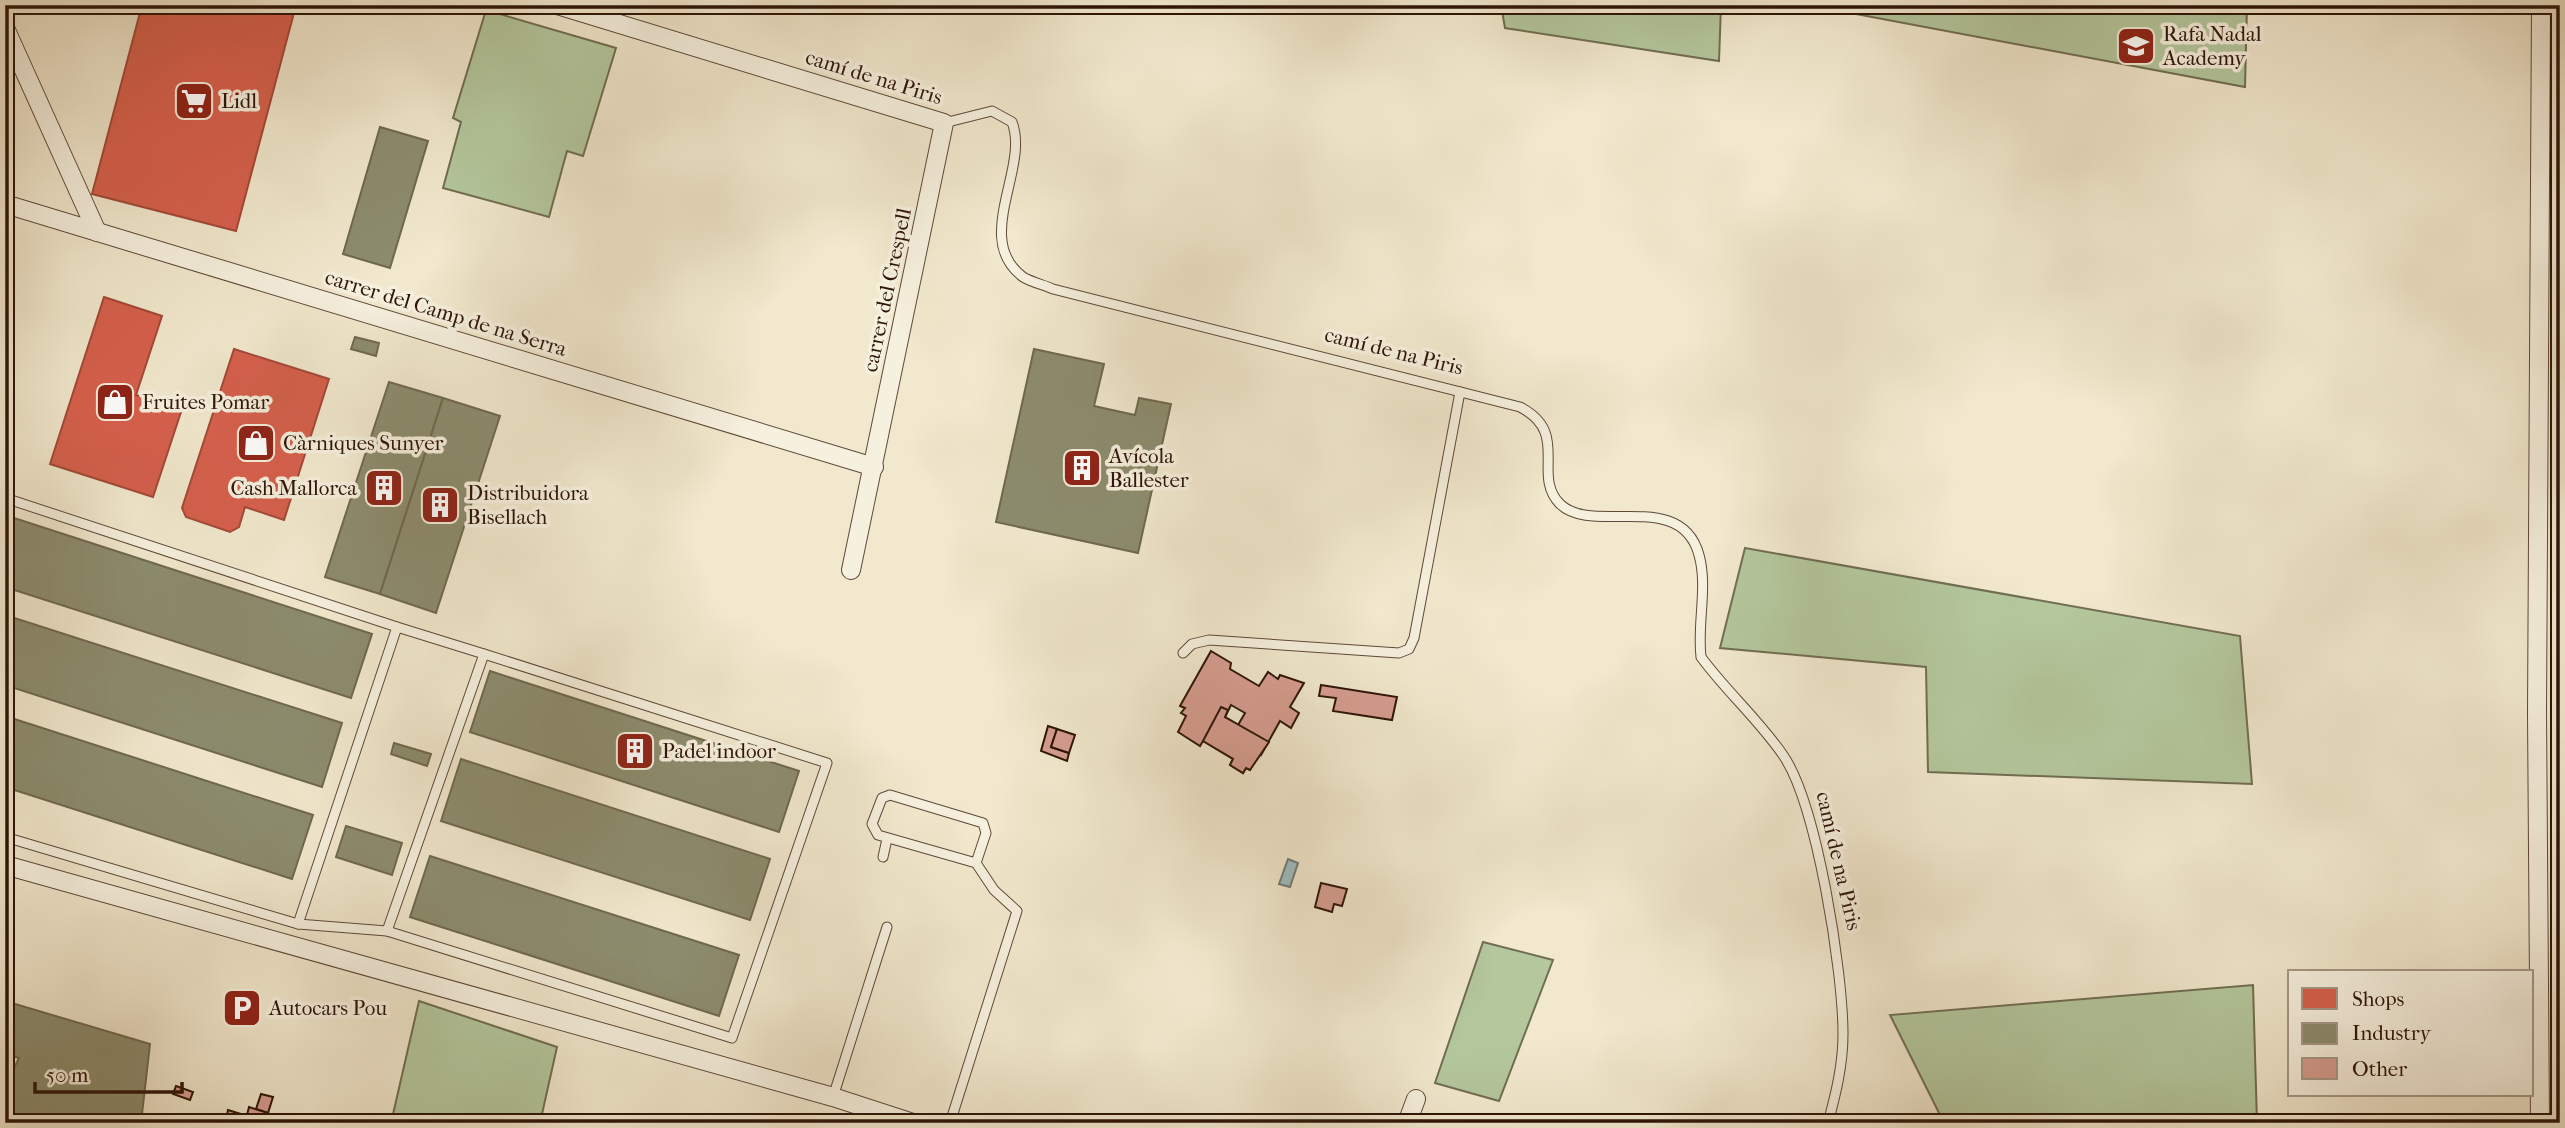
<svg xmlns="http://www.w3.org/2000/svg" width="2565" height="1128" viewBox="0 0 2565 1128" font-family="'IM FELL French Canon',serif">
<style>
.green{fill:#b4c79d;stroke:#706e52;stroke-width:2}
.water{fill:#9ebec1;stroke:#717a77;stroke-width:2}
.shops{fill:#d6604d;stroke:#a34938;stroke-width:2}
.industry{fill:#8c8c6e;stroke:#70684f;stroke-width:2}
.building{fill:#d69d90;stroke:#2d1408;stroke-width:2;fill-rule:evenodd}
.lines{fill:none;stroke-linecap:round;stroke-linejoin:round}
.lane-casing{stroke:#5e4939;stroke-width:11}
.street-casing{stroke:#5e4939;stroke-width:20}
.lane{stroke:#f6f0de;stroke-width:9}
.street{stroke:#f6f0de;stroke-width:18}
.labels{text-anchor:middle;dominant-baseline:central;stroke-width:7;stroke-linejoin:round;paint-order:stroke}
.poi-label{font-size:21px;fill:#2d1408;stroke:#f6f0de;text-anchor:start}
.street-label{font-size:21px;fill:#2d1408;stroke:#f6f0de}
</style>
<rect width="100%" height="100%" fill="#f1e8cd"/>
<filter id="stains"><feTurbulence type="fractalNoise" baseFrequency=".00286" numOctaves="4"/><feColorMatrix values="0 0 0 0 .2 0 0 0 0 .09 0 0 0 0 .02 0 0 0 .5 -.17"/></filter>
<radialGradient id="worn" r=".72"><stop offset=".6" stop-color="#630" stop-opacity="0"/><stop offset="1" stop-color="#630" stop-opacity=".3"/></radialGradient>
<g class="green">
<path d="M 1501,5 L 1721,5 L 1719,61 L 1505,28 Z"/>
<path d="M 1808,5 L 2247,5 L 2245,87 Z"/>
<path d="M 486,10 L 616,48 L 583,156 L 567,151 L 549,217 L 443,188 L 461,122 L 453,118 Z"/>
<path d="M 1745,548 L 2240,636 L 2252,784 L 1928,772 L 1926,667 L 1720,648 Z"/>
<path d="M 1483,942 L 1553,960 L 1499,1101 L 1435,1083 Z"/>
<path d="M 2253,985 L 2257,1123 L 1944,1123 L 1890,1015 Z"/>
<path d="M 419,1001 L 557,1047 L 540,1123 L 391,1123 Z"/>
</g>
<path class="water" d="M 1288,859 L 1298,863 L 1290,887 L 1279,884 Z"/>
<g class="shops">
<path d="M 142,5 L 280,5 L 295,9 L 236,231 L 92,194 Z"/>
<path d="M 104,297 L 162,316 L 136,395 L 182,409 L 153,497 L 50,464 Z"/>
<path d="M 234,349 L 329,379 L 284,520 L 245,507 L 239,527 L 230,532 L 186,517 L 182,508 Z"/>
<path d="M 5,1111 L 34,1123 L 5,1123 Z"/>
</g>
<g class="industry">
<path d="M 380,127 L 428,141 L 390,268 L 343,254 Z"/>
<path d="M 355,337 L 379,343 L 376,356 L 351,349 Z"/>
<path d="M 1034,349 L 1104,364 L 1094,406 L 1135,415 L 1139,398 L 1171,404 L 1138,553 L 996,522 Z"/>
<path d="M 389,382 L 443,398 L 380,594 L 325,577 Z"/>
<path d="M 443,398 L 500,416 L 436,613 L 380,594 Z"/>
<path d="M 14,518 L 372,634 L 351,698 L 5,587 L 5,545 Z"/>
<path d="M 5,615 L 342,723 L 322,787 L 5,685 Z"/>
<path d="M 490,671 L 799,771 L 779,832 L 470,732 Z"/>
<path d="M 5,716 L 313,815 L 292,879 L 5,787 Z"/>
<path d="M 394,743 L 431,754 L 427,766 L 391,754 Z"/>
<path d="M 461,759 L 770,859 L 750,920 L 441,821 Z"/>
<path d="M 346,826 L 402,843 L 392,875 L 336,857 Z"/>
<path d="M 430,856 L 739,955 L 719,1016 L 410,917 Z"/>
<path d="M 5,1001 L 150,1044 L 141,1123 L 34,1123 L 5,1111 L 5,1067 L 13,1070 L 19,1058 L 5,1054 Z"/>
</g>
<g class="building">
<path d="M 1211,651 L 1231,663 L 1230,669 L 1259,686 L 1268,672 L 1278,679 L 1280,675 L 1304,683 L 1290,707 L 1299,713 L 1291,728 L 1280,721 L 1261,755 L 1259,753 L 1250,770 L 1246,768 L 1243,773 L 1230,765 L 1233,759 L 1203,741 L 1200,746 L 1178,732 L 1186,716 L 1181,713 L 1185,708 L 1180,706 ZM 1231,705 L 1245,713 L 1238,725 L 1225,717 Z"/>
<path d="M 1321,685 L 1397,697 L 1392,720 L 1333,711 L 1336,698 L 1319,696 Z"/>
<path d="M 1221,707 L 1228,710 L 1225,717 L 1269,742 L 1250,770 L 1246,768 L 1243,773 L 1230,765 L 1233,759 L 1203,741 Z"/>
<path d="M 1048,726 L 1057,729 L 1051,747 L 1069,753 L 1067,761 L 1041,751 Z"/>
<path d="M 1057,729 L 1075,735 L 1069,753 L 1051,747 Z"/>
<path d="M 1321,883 L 1347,889 L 1342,906 L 1334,904 L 1332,912 L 1315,907 Z"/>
<path d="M 176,1086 L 193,1092 L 190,1100 L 173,1094 Z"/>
<path d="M 261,1094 L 273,1097 L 268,1113 L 256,1109 Z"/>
<path d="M 249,1107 L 268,1113 L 265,1123 L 245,1123 Z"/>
<path d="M 228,1110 L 247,1116 L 245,1123 L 225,1123 Z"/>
</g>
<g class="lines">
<g class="lane-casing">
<g id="lane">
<path d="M 944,123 L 992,111 L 1012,122 C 1030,168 972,239 1023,277 C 1031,282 1044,285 1053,289 L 1520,407 C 1571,433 1531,475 1560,504 C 1592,536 1681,488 1699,555 C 1708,587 1697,623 1701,657 C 1726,691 1759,720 1783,755 C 1817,804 1843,972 1843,1034 C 1843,1065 1836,1093 1828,1123"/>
<path d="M 5,498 L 397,627 L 298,924 L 5,837"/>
<path d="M 1183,653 L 1192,644 L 1209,640 L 1399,653 L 1409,649 L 1414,638 L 1460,392"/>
<path d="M 883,857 L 887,839"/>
<path d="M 298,924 L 387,931 L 484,654 L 397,627"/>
<path d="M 387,931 L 732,1038 L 827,763 L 484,654"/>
<path d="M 833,1097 L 887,927"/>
<path d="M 950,1123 L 1017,911 L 994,890 L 976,863 L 986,833 L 983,823 L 890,795 L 882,798 L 872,824 L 878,835 L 976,863"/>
</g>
</g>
<g class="street-casing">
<g id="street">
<path d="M 557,5 L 944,123 L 851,570"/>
<path d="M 5,28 L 97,232"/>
<path d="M 5,204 L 874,467"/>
<path d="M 5,865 L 833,1097 L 913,1123"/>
<path d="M 1407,1123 L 1416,1099"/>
<path d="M 2540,1123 L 2537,713 L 2541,5"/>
</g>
</g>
<use href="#lane" class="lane"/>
<use href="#street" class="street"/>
</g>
<defs>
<g id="university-square" transform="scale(2.0125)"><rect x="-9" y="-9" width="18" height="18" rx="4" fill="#8f2418" stroke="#f6f0de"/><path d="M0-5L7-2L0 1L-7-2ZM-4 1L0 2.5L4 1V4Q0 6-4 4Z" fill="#fff"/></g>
<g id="supermarket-square" transform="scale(2.0125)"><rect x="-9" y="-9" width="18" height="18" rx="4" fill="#8f2418" stroke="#f6f0de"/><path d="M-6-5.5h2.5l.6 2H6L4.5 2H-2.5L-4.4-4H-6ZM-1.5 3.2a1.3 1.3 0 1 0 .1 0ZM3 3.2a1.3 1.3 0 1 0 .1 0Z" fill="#fff"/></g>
<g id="shop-square" transform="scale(2.0125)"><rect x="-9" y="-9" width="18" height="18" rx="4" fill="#8f2418" stroke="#f6f0de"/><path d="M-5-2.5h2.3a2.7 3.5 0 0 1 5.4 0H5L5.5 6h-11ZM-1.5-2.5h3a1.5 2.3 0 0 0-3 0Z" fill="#fff"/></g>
<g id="building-square" transform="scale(2.0125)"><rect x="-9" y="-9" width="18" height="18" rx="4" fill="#8f2418" stroke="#f6f0de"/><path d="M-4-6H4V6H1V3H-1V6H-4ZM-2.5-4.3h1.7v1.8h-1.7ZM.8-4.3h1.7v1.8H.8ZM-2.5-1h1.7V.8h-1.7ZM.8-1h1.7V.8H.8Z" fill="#fff"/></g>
<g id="parking-square" transform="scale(2.0125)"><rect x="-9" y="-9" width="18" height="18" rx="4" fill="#8f2418" stroke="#f6f0de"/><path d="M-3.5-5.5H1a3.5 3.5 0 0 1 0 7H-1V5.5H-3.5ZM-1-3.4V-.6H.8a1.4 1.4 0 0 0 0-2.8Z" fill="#fff"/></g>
</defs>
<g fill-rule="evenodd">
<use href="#university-square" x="2136" y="46"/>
<use href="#supermarket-square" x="194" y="101"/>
<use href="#shop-square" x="115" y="402"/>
<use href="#shop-square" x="256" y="443"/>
<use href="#building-square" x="1082" y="468"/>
<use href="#building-square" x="384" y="488"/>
<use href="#building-square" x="440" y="505"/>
<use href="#building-square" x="635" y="751"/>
<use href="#parking-square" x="242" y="1008"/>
</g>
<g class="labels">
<g class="poi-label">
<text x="2163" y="34">Rafa Nadal<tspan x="2163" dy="24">Academy</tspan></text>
<text x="221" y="101">Lidl</text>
<text x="142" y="402">Fruites Pomar</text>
<text x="283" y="443">Càrniques Sunyer</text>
<text x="1109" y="456">Avícola<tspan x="1109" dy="24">Ballester</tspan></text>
<text x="357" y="488" text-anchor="end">Cash Mallorca</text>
<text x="467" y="493">Distribuidora<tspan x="467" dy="24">Bisellach</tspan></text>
<text x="662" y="751">Padel indoor</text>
<text x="269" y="1008">Autocars Pou</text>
</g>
<g class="street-label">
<text transform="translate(874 77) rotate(17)">camí de na Piris</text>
<text transform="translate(887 290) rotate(-78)">carrer del Crespell</text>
<text transform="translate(446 313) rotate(17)">carrer del Camp de na Serra</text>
<text transform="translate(1394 351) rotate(14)">camí de na Piris</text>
<text transform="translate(1839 861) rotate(77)">camí de na Piris</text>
</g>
</g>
<rect width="2565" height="1128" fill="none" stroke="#f1e8cd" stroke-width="28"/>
<rect x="7" y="7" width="2551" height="1114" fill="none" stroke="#2d1408" stroke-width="3.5"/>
<rect x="14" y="14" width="2537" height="1100" fill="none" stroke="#2d1408" stroke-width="2"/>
<rect x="2288" y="970" width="245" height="126" fill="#f6f0de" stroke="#a69888" stroke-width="2"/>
<rect x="2302" y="988" width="35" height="21" fill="#d6604d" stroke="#a69888" stroke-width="2"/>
<text x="2352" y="1006" font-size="21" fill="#2d1408">Shops</text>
<rect x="2302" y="1023" width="35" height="21" fill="#8c8c6e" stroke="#a69888" stroke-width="2"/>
<text x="2352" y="1040" font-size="21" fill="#2d1408">Industry</text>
<rect x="2302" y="1058" width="35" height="21" fill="#d69d90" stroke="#a69888" stroke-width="2"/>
<text x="2352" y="1076" font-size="21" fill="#2d1408">Other</text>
<path d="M35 1082v10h147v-10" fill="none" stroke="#2d1408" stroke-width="3.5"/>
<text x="46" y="1082" font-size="21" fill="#2d1408" stroke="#f6f0de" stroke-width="5" paint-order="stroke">50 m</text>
<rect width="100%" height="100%" filter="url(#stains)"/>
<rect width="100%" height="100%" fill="url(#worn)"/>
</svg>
